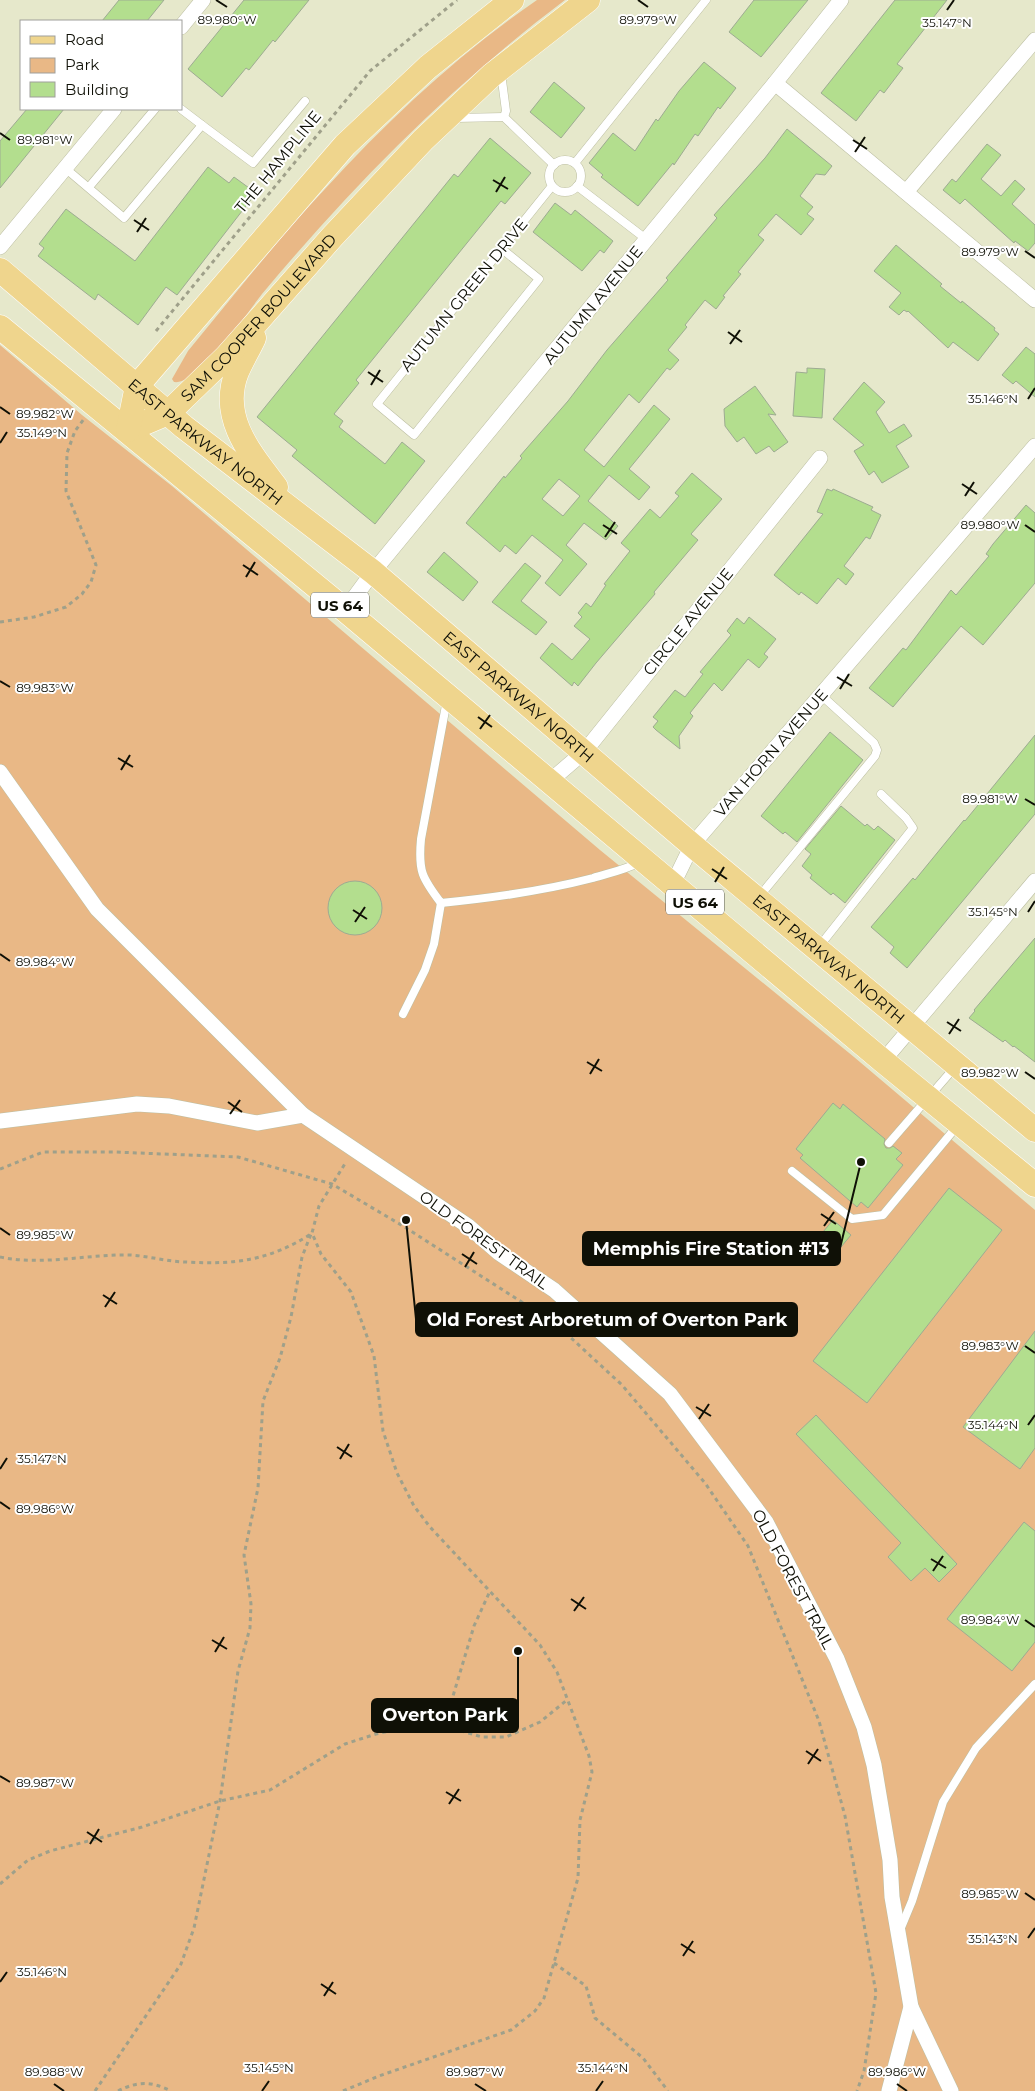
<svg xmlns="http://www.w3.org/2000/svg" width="1035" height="2091" viewBox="0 0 1035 2091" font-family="Montserrat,sans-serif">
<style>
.green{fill:#e9b886}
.building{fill:#b3de8e;stroke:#9dab92;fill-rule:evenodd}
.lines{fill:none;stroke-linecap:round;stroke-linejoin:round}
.lane-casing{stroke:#bcbea2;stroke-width:9}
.street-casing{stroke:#bcbea2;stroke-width:16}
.primary-casing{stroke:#fff;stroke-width:25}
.path{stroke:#9fa08a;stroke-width:3;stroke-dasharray:4 4;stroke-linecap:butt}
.lane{stroke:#fff;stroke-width:8}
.street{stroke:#fff;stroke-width:15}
.primary{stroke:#efd58d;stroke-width:24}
.ticks{fill:none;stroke:#0f1006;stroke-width:2}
.labels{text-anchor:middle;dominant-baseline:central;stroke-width:4;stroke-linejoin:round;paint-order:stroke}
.shield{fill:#fff;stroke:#575851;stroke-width:1}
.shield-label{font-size:15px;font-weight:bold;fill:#0f1006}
.street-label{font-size:16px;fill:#0f1006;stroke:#fff}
.ticks-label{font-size:12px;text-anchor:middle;fill:#0f1006;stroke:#fff;stroke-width:4;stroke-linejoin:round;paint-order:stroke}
.leader{fill:none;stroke:#0f1006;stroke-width:2}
.callout-dot{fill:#0f1006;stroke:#fff;stroke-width:2}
.callout{fill:#0f1006;stroke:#0f1006;stroke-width:2}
.callout-label{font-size:18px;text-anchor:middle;font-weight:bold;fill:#fff}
</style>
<rect width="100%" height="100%" fill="#e6e8cb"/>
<g class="green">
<path d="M 537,0 L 565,0 C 450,87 354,184 262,294 C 247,313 198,386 174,382 L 172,379 L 188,351 C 233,297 277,240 325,189 C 389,119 459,54 537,0 Z"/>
<path d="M 0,345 L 82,415 L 172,486 L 600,850 L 854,1057 L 1035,1210 L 1035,2091 L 0,2091 Z"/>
</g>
<g class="building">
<path d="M 119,0 L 164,0 L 147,21 L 102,21 Z"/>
<path d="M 244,0 L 309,0 L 275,42 L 273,40 L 249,70 L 246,68 L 222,97 L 188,69 Z"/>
<path d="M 754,0 L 808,0 L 761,57 L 729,32 Z"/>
<path d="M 895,0 L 947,0 L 897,64 L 903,68 L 884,93 L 880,90 L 856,121 L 821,93 Z"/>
<path d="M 704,62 L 736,88 L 720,109 L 718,107 L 698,136 L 695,134 L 674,165 L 673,163 L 638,206 L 601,177 L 603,175 L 589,163 L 613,133 L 635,151 L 656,119 L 658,121 L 679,91 Z"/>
<path d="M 554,82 L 585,108 L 561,138 L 530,112 Z"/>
<path d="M 27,109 L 64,109 L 0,188 L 0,141 Z"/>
<path d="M 787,129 L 832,166 L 825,175 L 816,174 L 800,196 L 813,207 L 807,214 L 814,219 L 801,235 L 776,214 L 758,235 L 764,240 L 738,272 L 741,274 L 723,296 L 725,297 L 716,309 L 705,300 L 685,325 L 687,327 L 668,350 L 679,360 L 670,370 L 667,368 L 639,403 L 629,394 L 584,450 L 604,467 L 654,405 L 670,419 L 629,469 L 650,487 L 639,500 L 609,475 L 588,501 L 618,526 L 606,540 L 584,523 L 566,545 L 587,564 L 560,596 L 545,583 L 563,560 L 532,535 L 516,554 L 505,545 L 500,552 L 466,523 L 504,476 L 505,478 L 522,458 L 520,456 L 568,401 L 607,350 L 668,280 L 666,278 L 717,218 L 714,215 L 765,158 ZM 559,479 L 580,496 L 563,516 L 542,499 Z"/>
<path d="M 490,138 L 531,173 L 505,204 L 501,201 L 356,380 L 359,383 L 334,414 L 343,421 L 339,427 L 385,464 L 402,442 L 425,461 L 375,524 L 292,456 L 297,450 L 257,417 L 454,174 L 458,177 Z"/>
<path d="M 987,144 L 1001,155 L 981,179 L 1001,196 L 1015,180 L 1025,189 L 1012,204 L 1035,225 L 1035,243 L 1028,251 L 1015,241 L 1014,243 L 965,199 L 960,204 L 943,190 L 952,179 L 956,182 Z"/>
<path d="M 208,167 L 229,183 L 234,177 L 256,193 L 177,295 L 166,287 L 138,325 L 98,294 L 95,300 L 38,256 L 44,248 L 39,244 L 66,209 L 135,261 Z"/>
<path d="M 555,203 L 571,215 L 575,210 L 613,241 L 604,253 L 600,250 L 582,271 L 533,232 Z"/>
<path d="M 896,245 L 942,284 L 940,286 L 961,303 L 962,301 L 995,328 L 994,330 L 999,334 L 978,361 L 953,342 L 948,348 L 908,311 L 907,312 L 904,310 L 899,315 L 889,307 L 901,293 L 874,271 Z"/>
<path d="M 1026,347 L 1035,354 L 1035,397 L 1016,381 L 1013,384 L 1002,375 Z"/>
<path d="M 807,368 L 825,369 L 822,418 L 793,416 L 796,372 L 807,373 Z"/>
<path d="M 864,382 L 885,402 L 876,412 L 889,433 L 904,424 L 912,436 L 896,446 L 909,467 L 882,483 L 874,471 L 869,475 L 854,451 L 864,445 L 833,419 Z"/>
<path d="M 755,386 L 776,415 L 768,414 L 788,442 L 774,452 L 769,446 L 756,454 L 744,437 L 737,442 L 725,426 L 724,409 Z"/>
<path d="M 692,473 L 722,499 L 691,534 L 698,540 L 654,592 L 655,594 L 596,663 L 578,686 L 574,682 L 572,686 L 540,658 L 552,643 L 572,660 L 590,639 L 574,626 L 582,617 L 578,613 L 586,603 L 591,607 L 606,585 L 604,584 L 630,551 L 621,543 L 650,509 L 660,518 L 679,496 L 675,493 Z"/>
<path d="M 827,489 L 832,491 L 833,489 L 873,507 L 871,510 L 881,515 L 870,539 L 866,537 L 844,566 L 854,574 L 846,585 L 838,578 L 817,604 L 801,592 L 799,595 L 774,575 L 823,514 L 817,512 Z"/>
<path d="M 1026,505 L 1035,513 L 1035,583 L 983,645 L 961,626 L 893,707 L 869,688 L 903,648 L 906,650 L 951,590 L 956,595 L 989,556 L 986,554 L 993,544 Z"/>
<path d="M 444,552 L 478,582 L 463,601 L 427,572 Z"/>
<path d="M 525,563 L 541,576 L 521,601 L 547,622 L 536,635 L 492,602 Z"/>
<path d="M 749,617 L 776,639 L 764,654 L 768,657 L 759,668 L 748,659 L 722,691 L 714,683 L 690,713 L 693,716 L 679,736 L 680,749 L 656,730 L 653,727 L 658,721 L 653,717 L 675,690 L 685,697 L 703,674 L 700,672 L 731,635 L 727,631 L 737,618 L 744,624 Z"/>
<path d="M 830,732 L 863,760 L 797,842 L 785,832 L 783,834 L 761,816 Z"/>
<path d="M 1035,735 L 1035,814 L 907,968 L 890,953 L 894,947 L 871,927 L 913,878 L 915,880 L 964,820 L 965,821 Z"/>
<path d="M 841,806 L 865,826 L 867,824 L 874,830 L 878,826 L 895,840 L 845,903 L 833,893 L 831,895 L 810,878 L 812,875 L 802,866 L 811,854 L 805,849 Z"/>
<circle cx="355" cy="908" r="27"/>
<path d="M 1035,938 L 1035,1062 L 1014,1046 L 1013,1047 L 1005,1040 L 1003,1042 L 969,1018 L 975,1011 L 974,1010 Z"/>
<path d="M 833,1103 L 840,1109 L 843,1104 L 885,1139 L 884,1144 L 886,1148 L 890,1148 L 893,1146 L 902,1153 L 896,1159 L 903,1165 L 868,1208 L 861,1202 L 857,1207 L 800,1158 L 803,1155 L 796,1149 Z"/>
<path d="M 949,1188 L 1002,1230 L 867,1403 L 813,1361 Z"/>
<path d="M 833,1220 L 851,1235 L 841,1247 L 823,1232 Z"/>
<path d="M 1035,1331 L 1035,1448 L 1020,1469 L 963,1427 Z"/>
<path d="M 816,1415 L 957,1564 L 939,1582 L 925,1568 L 911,1581 L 888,1557 L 901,1543 L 796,1434 Z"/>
<path d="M 1024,1522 L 1035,1531 L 1035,1642 L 1012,1671 L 947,1619 Z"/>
</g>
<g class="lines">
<g class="lane-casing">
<g id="lane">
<path d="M 501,73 L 506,111 L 504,117"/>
<path d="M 181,109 L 202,125"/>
<path d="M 504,117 L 554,165"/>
<path d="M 456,118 L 504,117"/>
<circle cx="565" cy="176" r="16"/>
<path d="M 575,163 L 706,0"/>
<path d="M 65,168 L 124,218 L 202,125 L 253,163 L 305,101"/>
<path d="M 577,186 L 646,239"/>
<path d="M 89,187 L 155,109"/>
<path d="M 502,249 L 539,279 L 414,435 L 377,404 L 552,186"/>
<path d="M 447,700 L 421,839 C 418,871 422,878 441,903 C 492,898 543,891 593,878 C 609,873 625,870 640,862"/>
<path d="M 758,898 L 875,756 L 877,750 L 874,743 L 821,695"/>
<path d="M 818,948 L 913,828 L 906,818 L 881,794"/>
<path d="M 403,1014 L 425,970 L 434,944 L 441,903"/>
<path d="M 889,1143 L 955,1067"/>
<path d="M 792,1171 L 852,1219 L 883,1215 L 958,1125"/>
<path d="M 900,1930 L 912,1901 L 943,1802 L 976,1748 L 1035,1684"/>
</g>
</g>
<g class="street-casing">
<g id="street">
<path d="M 181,27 L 203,0"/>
<path d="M 775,83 L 1035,300"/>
<path d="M 906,192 L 1035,40"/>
<path d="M 0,247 L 114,109"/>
<path d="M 345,610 L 373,572 L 775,83 L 841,0"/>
<path d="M 0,772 L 97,909 L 303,1115 L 468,1226 L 499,1253 L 554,1290 L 670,1394 L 766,1522 L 837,1659 L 864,1727 L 874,1765 L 890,1860 L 892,1897 L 911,2007 L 889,2091"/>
<path d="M 550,781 L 585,751 L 820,458"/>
<path d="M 673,884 L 692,845 L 1035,446"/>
<path d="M 883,1061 L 1035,881"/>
<path d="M 0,1121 L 137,1104 L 169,1106 L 257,1123 L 303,1115"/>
<path d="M 911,2007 L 951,2091"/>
</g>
</g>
<g class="primary-casing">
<g id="primary">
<path id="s1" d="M 0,270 L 184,427 L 373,572 L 692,845 L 1035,1130"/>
<path d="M 0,327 L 345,610 L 883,1061 L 1035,1185"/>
<path d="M 254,338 C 249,349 242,360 237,372 C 219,417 250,453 276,487"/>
<path id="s2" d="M 128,430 L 168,413 L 226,357 L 332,237 L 423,140 L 492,75 L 588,0"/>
<path d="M 128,430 L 137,386 L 345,145 L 428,67 L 512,0"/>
</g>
</g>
<g class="path">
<path d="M 156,331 L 370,71 L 457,0"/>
<path d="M 0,622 L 34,617 L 66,607 L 82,594 L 91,582 L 96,565 L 66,491 L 67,453 L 75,431 L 84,419"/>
<path d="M 0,1169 L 43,1152 L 114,1152 L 238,1157 L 332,1184 L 403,1226 L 556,1324 L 622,1385 L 705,1483 L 748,1546 L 819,1721 L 845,1816 L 876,1993 L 864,2071 L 857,2091"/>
<path d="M 0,1257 C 43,1266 87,1254 130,1255 C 149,1256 168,1262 187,1262 C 235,1265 270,1260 311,1234"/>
<path d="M 444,1726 L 474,1626 L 490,1591"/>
<path d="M 0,1884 L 28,1860 L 50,1851 L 142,1827 L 220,1801 L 270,1790 L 345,1744 L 376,1734 L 417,1725 L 444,1726 L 482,1737 L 506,1737 L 540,1722 L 567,1700"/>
<path d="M 554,1963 L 586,1986 L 595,2018 L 643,2058 L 668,2091"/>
<path d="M 95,2091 L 181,1964 L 194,1928 L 220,1801 L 238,1671 L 250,1628 L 251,1604 L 244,1555 L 258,1488 L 263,1401 L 280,1358 L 291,1317 L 302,1257 L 311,1234"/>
<path d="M 118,2091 C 138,2081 151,2081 171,2091"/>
<path d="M 343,2091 L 379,2076 L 511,2030 L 535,2011 L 544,1998 L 578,1878 L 580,1820 L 592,1772 L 589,1756 L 557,1672 L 540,1645 L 430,1527 L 414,1506 L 397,1473 L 383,1431 L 374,1356 L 351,1292 L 321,1254 L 312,1233 L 319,1206 L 346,1162"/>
</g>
<use href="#lane" class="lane"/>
<use href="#street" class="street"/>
<use href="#primary" class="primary"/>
</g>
<path class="ticks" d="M 216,0 L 227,7M 638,0 L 648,7M 947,10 L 954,0M 0,133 L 10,140M 853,140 L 867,149M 855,152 L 865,137M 493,180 L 508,189M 496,192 L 505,177M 134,220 L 149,230M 137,232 L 146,218M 1025,251 L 1035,258M 728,332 L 742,342M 730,344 L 740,330M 368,372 L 383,382M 371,385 L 380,370M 1028,399 L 1035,388M 0,407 L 10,414M 0,443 L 7,432M 962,484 L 977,494M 965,496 L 974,482M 603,525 L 617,534M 1025,525 L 1035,532M 605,537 L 615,522M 243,565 L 258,575M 246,577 L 255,562M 837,677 L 852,686M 0,681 L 10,687M 840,689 L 849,674M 478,717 L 492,727M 480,729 L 490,715M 118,758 L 133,767M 121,770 L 130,755M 1025,799 L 1035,805M 712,869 L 727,879M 715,882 L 724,867M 353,910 L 367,919M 1028,912 L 1035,901M 355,922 L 365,907M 0,954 L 10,961M 947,1022 L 961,1031M 949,1034 L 959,1019M 587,1062 L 602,1071M 1025,1072 L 1035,1079M 590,1074 L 599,1059M 228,1102 L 242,1112M 230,1114 L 240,1100M 821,1214 L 836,1224M 824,1226 L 834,1212M 0,1228 L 10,1235M 462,1254 L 477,1264M 465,1267 L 474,1252M 103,1295 L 117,1304M 105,1307 L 115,1292M 1025,1346 L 1035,1353M 696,1407 L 711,1416M 699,1419 L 709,1404M 1028,1425 L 1035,1415M 337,1447 L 352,1457M 340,1459 L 349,1444M 0,1469 L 7,1458M 0,1502 L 10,1509M 931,1559 L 946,1568M 933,1571 L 943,1556M 571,1599 L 586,1609M 574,1611 L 584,1597M 1025,1620 L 1035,1627M 212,1640 L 227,1649M 215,1652 L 224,1637M 806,1751 L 821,1761M 808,1764 L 818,1749M 0,1776 L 10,1782M 446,1792 L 461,1801M 449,1804 L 459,1789M 87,1832 L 102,1842M 90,1844 L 99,1829M 1025,1893 L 1035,1900M 1028,1938 L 1035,1928M 681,1944 L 695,1953M 683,1956 L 693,1941M 0,1982 L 7,1972M 321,1984 L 336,1994M 324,1996 L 333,1982M 54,2084 L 64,2091M 475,2084 L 486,2091M 897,2084 L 907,2091M 262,2091 L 269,2081M 596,2091 L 603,2081"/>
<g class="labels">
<g class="shield">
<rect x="311" y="592.5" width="58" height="25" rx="4"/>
<rect x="666" y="889.5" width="58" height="25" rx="4"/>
</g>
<g class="shield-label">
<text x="340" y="605">US 64</text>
<text x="695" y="902">US 64</text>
</g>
<g class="street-label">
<text transform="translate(278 162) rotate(-51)">THE HAMPLINE</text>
<text transform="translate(464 295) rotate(-51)">AUTUMN GREEN DRIVE</text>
<text transform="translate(593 305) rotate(-51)">AUTUMN AVENUE</text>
<text stroke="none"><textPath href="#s2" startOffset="175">SAM COOPER BOULEVARD</textPath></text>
<text stroke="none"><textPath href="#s1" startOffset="268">EAST PARKWAY NORTH</textPath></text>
<text transform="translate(688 622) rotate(-51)">CIRCLE AVENUE</text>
<text stroke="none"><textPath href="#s1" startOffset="672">EAST PARKWAY NORTH</textPath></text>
<text transform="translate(771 753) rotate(-49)">VAN HORN AVENUE</text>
<text stroke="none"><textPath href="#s1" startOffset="1078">EAST PARKWAY NORTH</textPath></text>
<text transform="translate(484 1240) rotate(36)">OLD FOREST TRAIL</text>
<text transform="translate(793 1579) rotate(62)">OLD FOREST TRAIL</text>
</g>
</g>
<g class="ticks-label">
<text x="227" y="24">89.980°W</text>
<text x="648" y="24">89.979°W</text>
<text x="947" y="27">35.147°N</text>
<text x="45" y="144">89.981°W</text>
<text x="990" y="256">89.979°W</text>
<text x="993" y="403">35.146°N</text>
<text x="45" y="418">89.982°W</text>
<text x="42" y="437">35.149°N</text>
<text x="990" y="529">89.980°W</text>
<text x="45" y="692">89.983°W</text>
<text x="990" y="803">89.981°W</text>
<text x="993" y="916">35.145°N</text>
<text x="45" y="966">89.984°W</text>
<text x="990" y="1077">89.982°W</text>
<text x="45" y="1239">89.985°W</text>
<text x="990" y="1350">89.983°W</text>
<text x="993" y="1429">35.144°N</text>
<text x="42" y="1463">35.147°N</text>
<text x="45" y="1513">89.986°W</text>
<text x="990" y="1624">89.984°W</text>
<text x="45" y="1787">89.987°W</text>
<text x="990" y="1898">89.985°W</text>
<text x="993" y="1943">35.143°N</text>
<text x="42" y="1976">35.146°N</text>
<text x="269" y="2072">35.145°N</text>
<text x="603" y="2072">35.144°N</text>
<text x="54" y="2076">89.988°W</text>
<text x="475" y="2076">89.987°W</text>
<text x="897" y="2076">89.986°W</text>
</g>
<path class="leader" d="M861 1162L840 1248M406 1220L416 1319M518 1651L518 1715"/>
<g class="callout-dot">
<circle cx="861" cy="1162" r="5"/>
<circle cx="406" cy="1220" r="5"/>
<circle cx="518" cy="1651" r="5"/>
</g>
<g class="callout">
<rect x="583" y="1232" width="257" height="33" rx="5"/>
<rect x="416" y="1303" width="381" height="33" rx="5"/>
<rect x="372" y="1699" width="146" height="33" rx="5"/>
</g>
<g class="callout-label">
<text x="711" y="1255">Memphis Fire Station #13</text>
<text x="607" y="1326">Old Forest Arboretum of Overton Park</text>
<text x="445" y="1721">Overton Park</text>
</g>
<rect x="20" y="20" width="162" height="90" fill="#ffffff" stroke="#9f9f9b"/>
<rect x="30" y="36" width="25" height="8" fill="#efd58d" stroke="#9f9f9b"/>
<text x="65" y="45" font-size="15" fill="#0f1006">Road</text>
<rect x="30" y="58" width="25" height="15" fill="#e9b886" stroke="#9f9f9b"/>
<text x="65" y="70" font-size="15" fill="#0f1006">Park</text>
<rect x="30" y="82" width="25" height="15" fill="#b3de8e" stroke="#9f9f9b"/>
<text x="65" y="95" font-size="15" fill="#0f1006">Building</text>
</svg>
